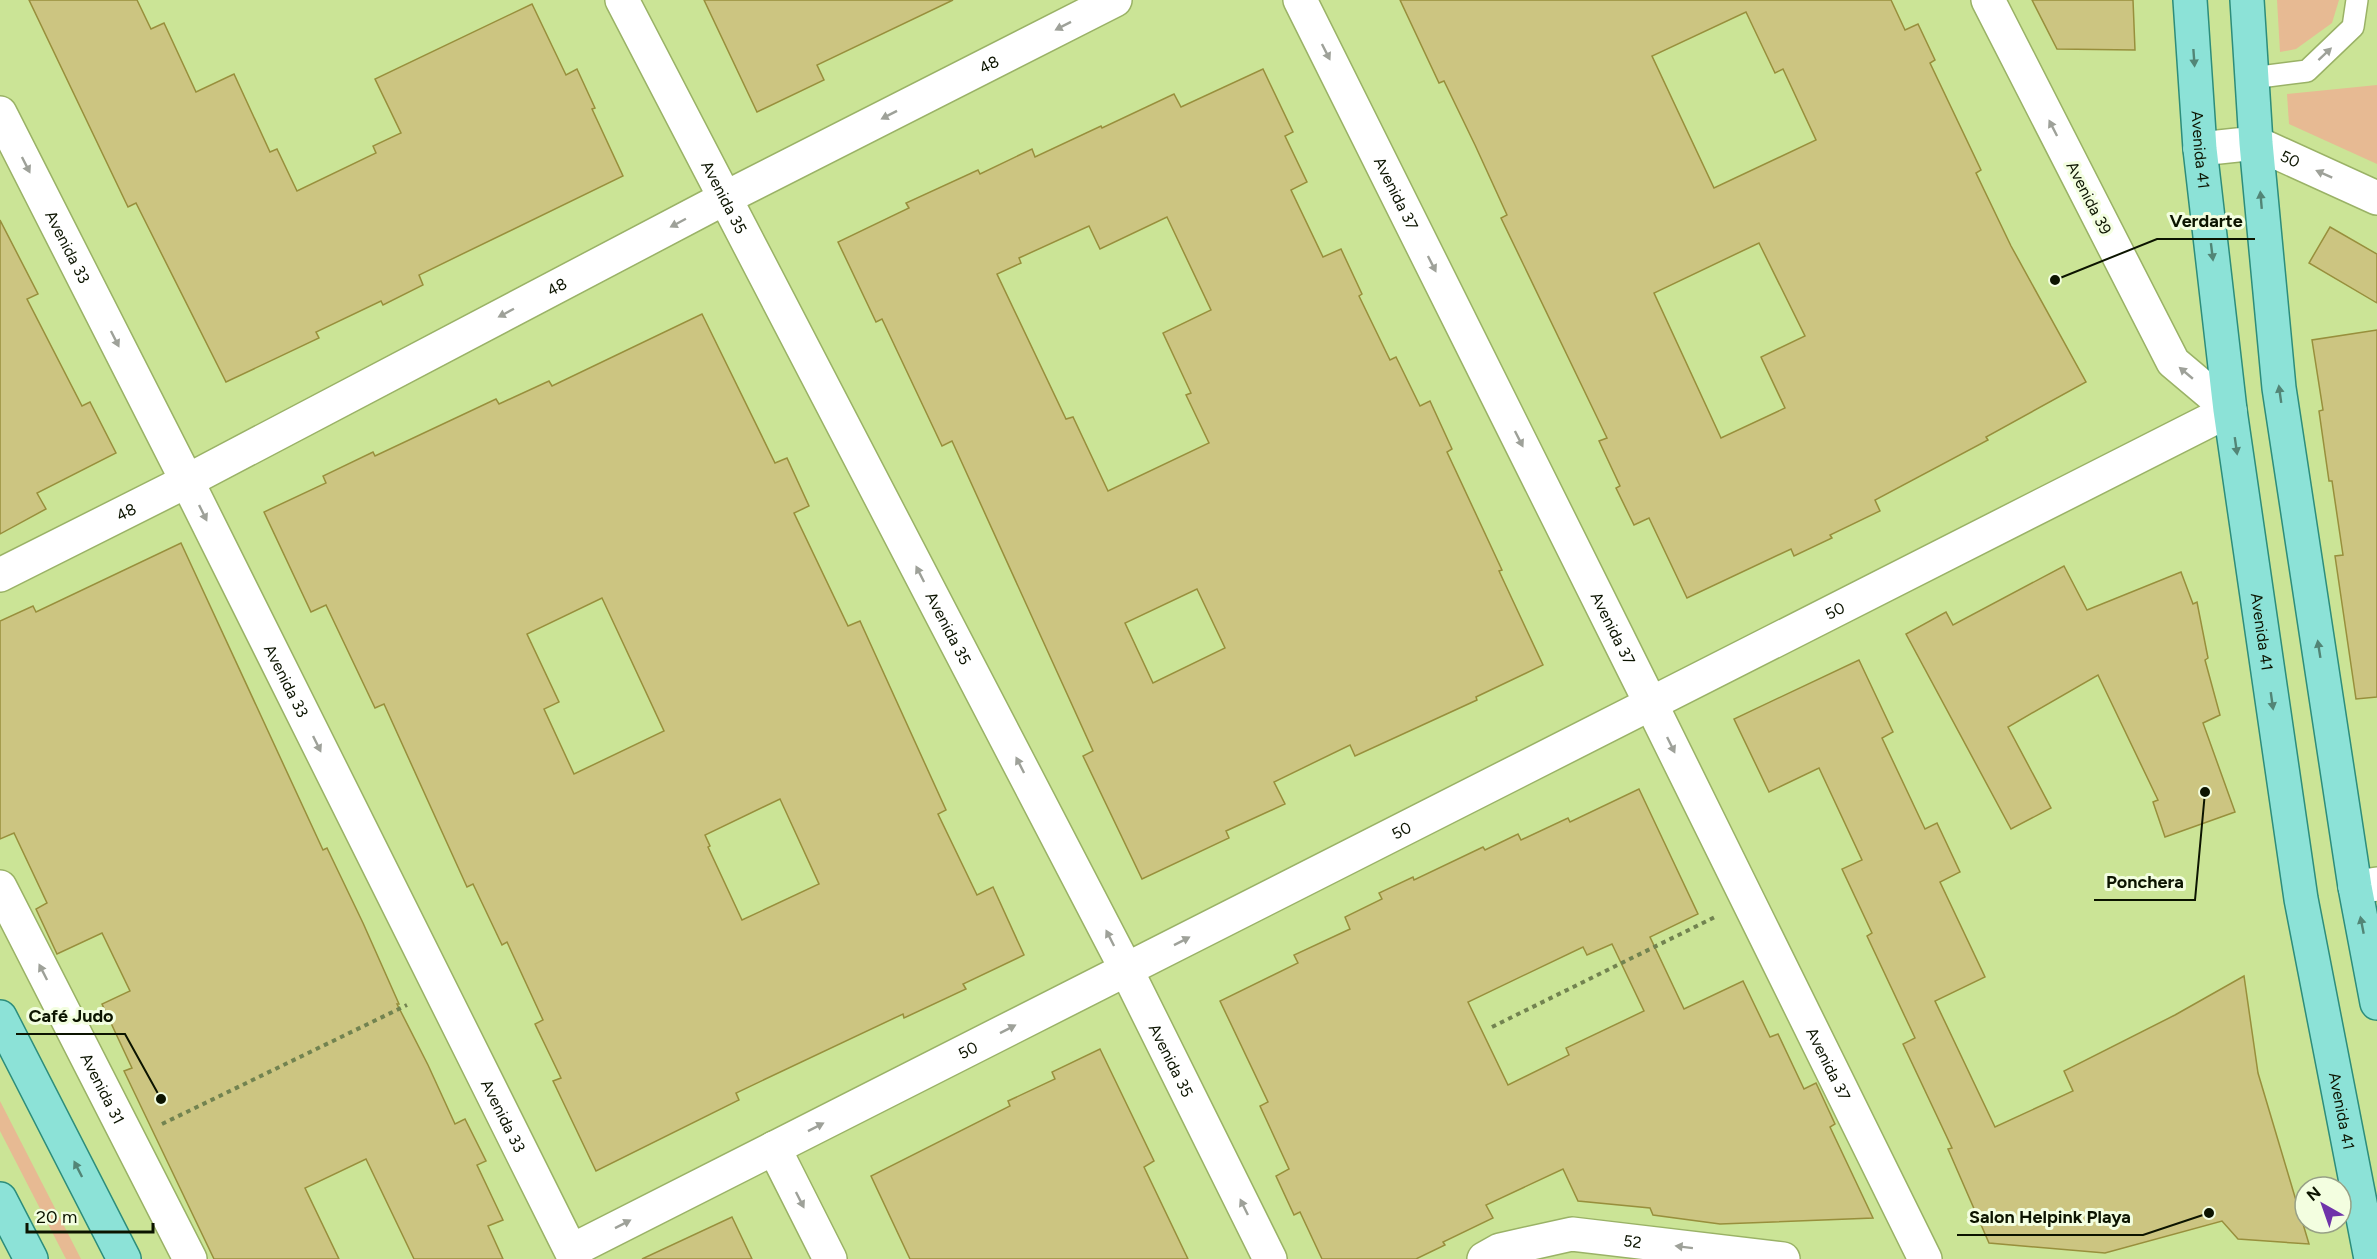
<svg xmlns="http://www.w3.org/2000/svg" width="2377" height="1259" viewBox="0 0 2377 1259" font-family="Figtree,sans-serif">
<style>
.green{fill:#e7ba93}
.building{fill:#ccc581;stroke:#988f3c;stroke-width:1.5;fill-rule:evenodd}
.lines{fill:none;stroke-linecap:round;stroke-linejoin:round}
.lane-casing{stroke:#9ab266;stroke-width:24}
.street-casing{stroke:#9ab266;stroke-width:36}
.primary-casing{stroke:#2d8d7b;stroke-width:36}
.path{stroke:#728350;stroke-width:4;stroke-dasharray:4.5 4.5;stroke-linecap:butt}
.lane{stroke:#fff;stroke-width:21}
.street{stroke:#fff;stroke-width:33}
.primary{stroke:#8ce2d7;stroke-width:33}
.oneway{fill:#9ea199}
.oneway2{fill:#528576}
.labels{text-anchor:middle;dominant-baseline:central;stroke-width:6;stroke-linejoin:round;paint-order:stroke}
.street-label{font-size:16px;fill:#0c1400;stroke:#f3fee0}
.leader{fill:none;stroke:#0c1400;stroke-width:2}
.callout-dot{fill:#0c1400;stroke:#f3fee0;stroke-width:2}
.callout-label{font-size:18px;text-anchor:middle;font-weight:bold;fill:#0c1400;stroke:#f3fee0;stroke-width:6;stroke-linejoin:round;paint-order:stroke}
</style>
<rect width="100%" height="100%" fill="#cbe496"/>
<g class="green">
<path d="M 2277,0 L 2339,0 L 2332,23 L 2296,49 L 2280,52 Z"/>
<path d="M 2377,85 L 2377,164 L 2289,124 L 2287,94 Z"/>
<path d="M 0,1101 L 81,1259 L 66,1259 L 0,1131 Z"/>
</g>
<g class="building">
<path d="M 29,0 L 137,0 L 151,29 L 164,23 L 196,92 L 234,74 L 270,152 L 277,149 L 297,191 L 376,153 L 373,146 L 401,133 L 375,79 L 532,4 L 566,75 L 577,69 L 595,108 L 592,109 L 623,176 L 419,275 L 423,285 L 383,305 L 381,301 L 316,332 L 319,338 L 226,382 L 136,203 L 128,207 Z"/>
<path d="M 704,0 L 953,0 L 817,65 L 824,80 L 757,112 Z"/>
<path d="M 1400,0 L 1891,0 L 1905,30 L 1918,24 L 1935,60 L 1930,63 L 1981,170 L 1976,173 L 2011,246 L 2086,382 L 1986,437 L 1988,440 L 1875,500 L 1880,511 L 1830,535 L 1832,538 L 1794,556 L 1791,549 L 1687,598 L 1649,518 L 1634,525 L 1616,488 L 1620,486 L 1599,441 L 1607,438 L 1501,218 L 1507,215 L 1475,145 L 1444,81 L 1439,83 ZM 1746,12 L 1775,73 L 1783,69 L 1816,140 L 1714,188 L 1652,56 ZM 1759,243 L 1805,336 L 1761,357 L 1785,408 L 1721,438 L 1654,293 Z"/>
<path d="M 2032,0 L 2133,0 L 2135,50 L 2057,49 Z"/>
<path d="M 1263,69 L 1293,132 L 1285,136 L 1307,182 L 1291,190 L 1323,257 L 1341,249 L 1362,294 L 1359,296 L 1390,360 L 1396,357 L 1420,406 L 1430,401 L 1452,449 L 1447,452 L 1502,570 L 1499,571 L 1543,665 L 1476,697 L 1477,700 L 1355,756 L 1350,745 L 1274,782 L 1285,804 L 1226,831 L 1229,838 L 1142,879 L 1083,756 L 1093,751 L 952,441 L 942,446 L 882,319 L 876,322 L 838,242 L 909,208 L 906,203 L 978,170 L 980,174 L 1032,149 L 1035,157 L 1101,126 L 1102,128 L 1174,94 L 1181,107 ZM 1167,217 L 1211,310 L 1163,333 L 1191,393 L 1186,395 L 1209,443 L 1108,491 L 1073,417 L 1066,419 L 997,274 L 1021,263 L 1019,258 L 1089,226 L 1100,249 ZM 1197,589 L 1225,648 L 1153,683 L 1125,623 Z"/>
<path d="M 0,220 L 38,294 L 27,299 L 82,406 L 90,402 L 116,453 L 37,493 L 46,509 L 0,534 Z"/>
<path d="M 2330,227 L 2377,254 L 2377,303 L 2309,263 Z"/>
<path d="M 702,314 L 775,463 L 787,458 L 809,506 L 794,513 L 848,626 L 860,621 L 946,810 L 938,814 L 977,895 L 993,887 L 1024,955 L 963,984 L 966,989 L 904,1018 L 903,1014 L 736,1093 L 739,1100 L 596,1171 L 553,1081 L 561,1078 L 535,1024 L 543,1020 L 507,942 L 502,945 L 473,884 L 467,887 L 384,704 L 375,708 L 326,605 L 311,612 L 264,512 L 326,483 L 323,476 L 373,452 L 375,456 L 496,399 L 499,404 L 549,381 L 552,386 ZM 602,598 L 664,731 L 574,774 L 544,709 L 559,702 L 527,634 ZM 780,799 L 819,884 L 742,920 L 708,847 L 710,846 L 705,835 Z"/>
<path d="M 2377,330 L 2377,697 L 2356,699 L 2335,556 L 2343,555 L 2332,481 L 2329,481 L 2319,411 L 2323,410 L 2312,340 Z"/>
<path d="M 181,543 L 323,850 L 327,848 L 363,923 L 399,1004 L 397,1004 L 428,1065 L 455,1124 L 465,1119 L 486,1161 L 477,1165 L 503,1220 L 488,1226 L 503,1259 L 414,1259 L 366,1159 L 305,1188 L 339,1259 L 214,1259 L 124,1071 L 132,1068 L 102,1004 L 130,991 L 102,933 L 57,954 L 36,909 L 47,903 L 14,833 L 0,839 L 0,621 L 33,606 L 36,612 Z"/>
<path d="M 2064,566 L 2087,610 L 2181,572 L 2193,604 L 2197,602 L 2208,658 L 2205,660 L 2220,715 L 2203,723 L 2235,812 L 2165,837 L 2153,802 L 2158,800 L 2098,675 L 2008,727 L 2051,808 L 2011,829 L 1906,634 L 1946,612 L 1953,625 Z"/>
<path d="M 1859,660 L 1893,732 L 1882,738 L 1925,829 L 1937,823 L 1960,872 L 1940,882 L 1985,977 L 1935,1001 L 1995,1127 L 2073,1091 L 2064,1071 L 2175,1015 L 2244,976 L 2258,1073 L 2309,1244 L 2238,1239 L 2222,1221 L 2105,1253 L 1989,1243 L 1948,1149 L 1952,1148 L 1903,1044 L 1915,1038 L 1867,936 L 1872,933 L 1842,869 L 1862,860 L 1819,768 L 1769,792 L 1734,719 Z"/>
<path d="M 1639,789 L 1698,914 L 1650,937 L 1684,1009 L 1743,981 L 1770,1037 L 1778,1034 L 1804,1089 L 1816,1083 L 1835,1124 L 1830,1127 L 1873,1218 L 1720,1224 L 1653,1215 L 1650,1208 L 1578,1201 L 1563,1169 L 1486,1205 L 1493,1218 L 1443,1242 L 1445,1245 L 1416,1259 L 1322,1259 L 1300,1212 L 1294,1215 L 1276,1176 L 1289,1169 L 1260,1106 L 1268,1102 L 1220,1001 L 1298,963 L 1294,955 L 1350,929 L 1345,917 L 1382,899 L 1379,893 L 1413,877 L 1414,880 L 1483,847 L 1485,850 L 1518,834 L 1521,840 L 1568,818 L 1570,822 ZM 1612,944 L 1644,1011 L 1566,1048 L 1569,1055 L 1508,1085 L 1468,1002 L 1583,947 L 1587,955 Z"/>
<path d="M 1100,1049 L 1154,1161 L 1144,1167 L 1188,1259 L 910,1259 L 871,1176 L 1010,1106 L 1008,1101 L 1055,1079 L 1052,1072 Z"/>
<path d="M 732,1217 L 752,1259 L 642,1259 Z"/>
</g>
<g class="lines">
<g class="lane-casing">
<path id="lane" d="M 2252,78 L 2307,71 L 2353,27 L 2357,0"/>
</g>
<g class="street-casing">
<g id="street">
<path id="s1" d="M 622,0 L 1126,969 L 1270,1259"/>
<path id="s2" d="M 1300,0 L 1651,704 L 1925,1259"/>
<path id="s3" d="M 0,113 L 187,481 L 571,1251 L 2230,410 L 2173,362 L 1988,0"/>
<path id="s4" d="M 2200,149 L 2256,143 L 2377,198"/>
<path id="s5" d="M 0,575 L 187,481 L 725,198 L 1115,0"/>
<path id="s6" d="M 0,887 L 190,1259"/>
<path d="M 2355,887 L 2377,884"/>
<path d="M 774,1148 L 830,1259"/>
<path id="s7" d="M 1484,1259 L 1500,1250 L 1572,1234 L 1783,1259"/>
</g>
</g>
<g class="primary-casing">
<g id="primary">
<path id="s8" d="M 2190,0 L 2200,149 L 2230,410 L 2301,899 L 2371,1259"/>
<path d="M 2247,0 L 2256,143 L 2279,388 L 2355,887 L 2377,1003"/>
<path d="M 0,1017 L 124,1259"/>
<path d="M 0,1199 L 31,1259"/>
</g>
</g>
<g class="path">
<path d="M 1492,1027 L 1715,917"/>
<path d="M 162,1124 L 407,1005"/>
</g>
<use href="#lane" class="lane"/>
<use href="#street" class="street"/>
<use href="#primary" class="primary"/>
</g>
<defs><path id="oneway-solid" d="M-6-.8H1V-3.2L6.5 0L1 3.2V.8H-6Z" transform="scale(1.5)"/></defs>
<g class="oneway">
<use href="#oneway-solid" transform="translate(1063 26) rotate(153)"/>
<use href="#oneway-solid" transform="translate(1326 52) rotate(63)"/>
<use href="#oneway-solid" transform="translate(2325 54) rotate(-43)"/>
<use href="#oneway-solid" transform="translate(889 115) rotate(153)"/>
<use href="#oneway-solid" transform="translate(2053 128) rotate(-117)"/>
<use href="#oneway-solid" transform="translate(26 165) rotate(63)"/>
<use href="#oneway-solid" transform="translate(2324 174) rotate(-156)"/>
<use href="#oneway-solid" transform="translate(678 223) rotate(152)"/>
<use href="#oneway-solid" transform="translate(1432 264) rotate(63)"/>
<use href="#oneway-solid" transform="translate(506 313) rotate(152)"/>
<use href="#oneway-solid" transform="translate(115 339) rotate(63)"/>
<use href="#oneway-solid" transform="translate(2186 373) rotate(-140)"/>
<use href="#oneway-solid" transform="translate(1519 439) rotate(63)"/>
<use href="#oneway-solid" transform="translate(203 513) rotate(64)"/>
<use href="#oneway-solid" transform="translate(920 574) rotate(-117)"/>
<use href="#oneway-solid" transform="translate(317 744) rotate(64)"/>
<use href="#oneway-solid" transform="translate(1671 745) rotate(64)"/>
<use href="#oneway-solid" transform="translate(1020 765) rotate(-117)"/>
<use href="#oneway-solid" transform="translate(1110 938) rotate(-117)"/>
<use href="#oneway-solid" transform="translate(1182 941) rotate(-27)"/>
<use href="#oneway-solid" transform="translate(43 972) rotate(-117)"/>
<use href="#oneway-solid" transform="translate(1008 1029) rotate(-27)"/>
<use href="#oneway-solid" transform="translate(816 1127) rotate(-27)"/>
<use href="#oneway-solid" transform="translate(800 1200) rotate(63)"/>
<use href="#oneway-solid" transform="translate(1244 1207) rotate(-116)"/>
<use href="#oneway-solid" transform="translate(623 1224) rotate(-27)"/>
<use href="#oneway-solid" transform="translate(1684 1247) rotate(-173)"/>
</g>
<g class="oneway2">
<use href="#oneway-solid" transform="translate(2194 58) rotate(86)"/>
<use href="#oneway-solid" transform="translate(2261 200) rotate(-95)"/>
<use href="#oneway-solid" transform="translate(2212 252) rotate(83)"/>
<use href="#oneway-solid" transform="translate(2280 394) rotate(-98)"/>
<use href="#oneway-solid" transform="translate(2236 446) rotate(82)"/>
<use href="#oneway-solid" transform="translate(2319 649) rotate(-99)"/>
<use href="#oneway-solid" transform="translate(2272 701) rotate(82)"/>
<use href="#oneway-solid" transform="translate(2362 925) rotate(-101)"/>
<use href="#oneway-solid" transform="translate(78 1169) rotate(-117)"/>
</g>
<g class="labels">
<g class="street-label">
<text stroke="none"><textPath href="#s5" startOffset="1113">48</textPath></text>
<text stroke="none"><textPath href="#s8" startOffset="150">Avenida 41</textPath></text>
<text stroke="none"><textPath href="#s4" startOffset="94">50</textPath></text>
<text stroke="none"><textPath href="#s2" startOffset="216">Avenida 37</textPath></text>
<text stroke="none"><textPath href="#s1" startOffset="222">Avenida 35</textPath></text>
<text transform="translate(2089 198) rotate(63)">Avenida 39</text>
<text stroke="none"><textPath href="#s3" startOffset="150">Avenida 33</textPath></text>
<text stroke="none"><textPath href="#s5" startOffset="627">48</textPath></text>
<text stroke="none"><textPath href="#s5" startOffset="141">48</textPath></text>
<text stroke="none"><textPath href="#s3" startOffset="2690">50</textPath></text>
<text stroke="none"><textPath href="#s1" startOffset="708">Avenida 35</textPath></text>
<text stroke="none"><textPath href="#s2" startOffset="702">Avenida 37</textPath></text>
<text stroke="none"><textPath href="#s8" startOffset="636">Avenida 41</textPath></text>
<text stroke="none"><textPath href="#s3" startOffset="636">Avenida 33</textPath></text>
<text stroke="none"><textPath href="#s3" startOffset="2204">50</textPath></text>
<text stroke="none"><textPath href="#s3" startOffset="1718">50</textPath></text>
<text stroke="none"><textPath href="#s1" startOffset="1194">Avenida 35</textPath></text>
<text stroke="none"><textPath href="#s2" startOffset="1188">Avenida 37</textPath></text>
<text stroke="none"><textPath href="#s6" startOffset="226">Avenida 31</textPath></text>
<text stroke="none"><textPath href="#s8" startOffset="1122">Avenida 41</textPath></text>
<text stroke="none"><textPath href="#s3" startOffset="1122">Avenida 33</textPath></text>
<text stroke="none"><textPath href="#s7" startOffset="153">52</textPath></text>
</g>
</g>
<path class="leader" d="M2055 280L2157 239H2255M2205 792L2195 900H2094M161 1099L125 1034H16M2209 1213L2143 1235H1957"/>
<g class="callout-dot">
<circle cx="2055" cy="280" r="6"/>
<circle cx="2205" cy="792" r="6"/>
<circle cx="161" cy="1099" r="6"/>
<circle cx="2209" cy="1213" r="6"/>
</g>
<g class="callout-label">
<text x="2206" y="227">Verdarte</text>
<text x="2145" y="888">Ponchera</text>
<text x="71" y="1022">Café Judo</text>
<text x="2050" y="1223">Salon Helpink Playa</text>
</g>
<g transform="translate(2323 1205) rotate(320)"><circle r="28" fill="#f3fee0" stroke="#97a086" stroke-width="1.5"/>
<path d="M0-4.5L10 22L0 15L-10 22Z" fill="#6f33a9"/>
<text y="-9" font-size="16" font-weight="bold" text-anchor="middle" fill="#0c1400">N</text>
</g>
<path d="M27 1223v9h126v-9" fill="none" stroke="#0c1400" stroke-width="3"/>
<text x="36" y="1223" font-size="18" fill="#0c1400" stroke="#f3fee0" stroke-width="4.5" paint-order="stroke">20 m</text>
</svg>
